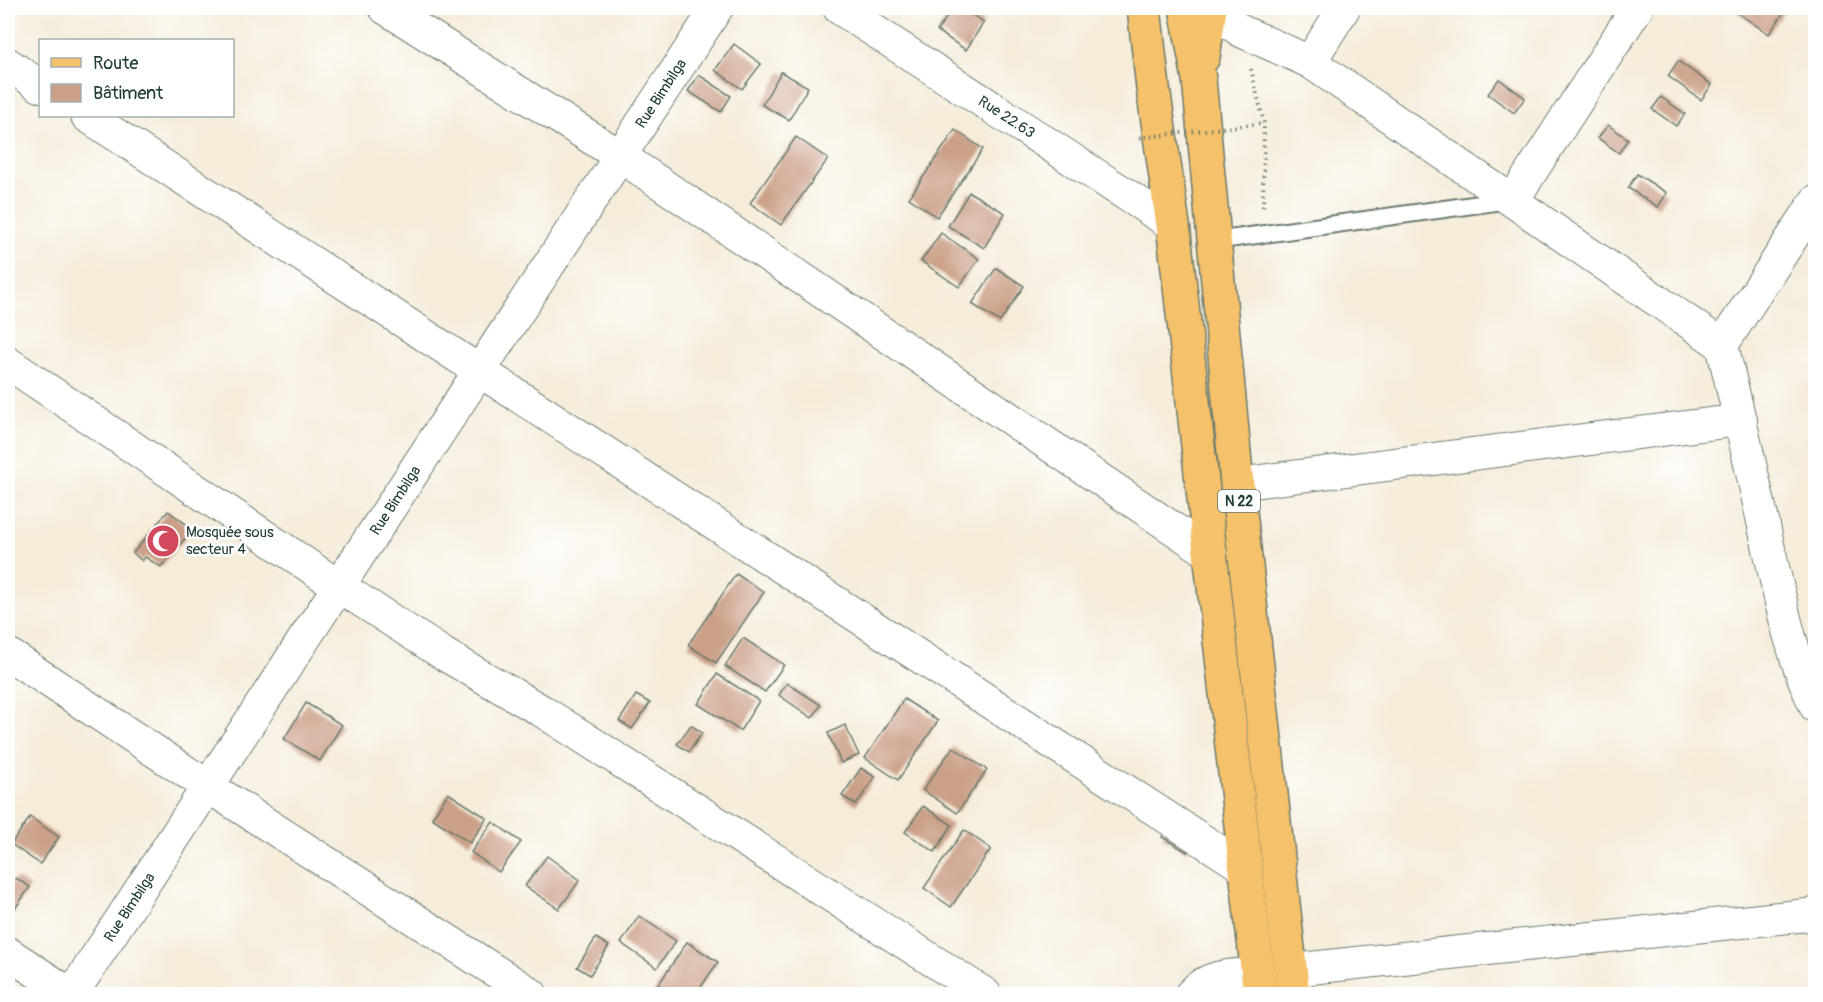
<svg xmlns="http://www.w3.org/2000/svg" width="1823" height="1002" viewBox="0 0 1823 1002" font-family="Pangolin,sans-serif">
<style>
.building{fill:#cba088}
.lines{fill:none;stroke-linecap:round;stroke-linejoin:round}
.service-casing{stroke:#6a7a6e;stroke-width:20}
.minor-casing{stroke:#6a7a6e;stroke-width:34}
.primary-casing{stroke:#6a7a6e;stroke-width:36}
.path{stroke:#6a7a6e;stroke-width:4;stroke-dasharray:1.5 4.5;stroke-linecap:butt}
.service{stroke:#fff;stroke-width:16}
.minor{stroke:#fff;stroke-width:32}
.primary{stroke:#f5c16b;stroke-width:33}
.path-bridge{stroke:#6a7a6e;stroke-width:4;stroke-dasharray:1.5 4.5;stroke-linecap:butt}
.labels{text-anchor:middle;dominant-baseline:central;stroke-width:5;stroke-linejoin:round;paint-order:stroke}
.shield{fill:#fff;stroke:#627771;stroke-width:1.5}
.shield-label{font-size:14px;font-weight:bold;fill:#1f3d34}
.street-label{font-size:15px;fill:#1f3d34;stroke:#fff}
.poi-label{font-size:15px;fill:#1f3d34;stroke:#fff;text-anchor:start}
</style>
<rect width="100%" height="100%" fill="#fff"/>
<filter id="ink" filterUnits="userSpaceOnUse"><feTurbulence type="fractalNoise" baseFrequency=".0167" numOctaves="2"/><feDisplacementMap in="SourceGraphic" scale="12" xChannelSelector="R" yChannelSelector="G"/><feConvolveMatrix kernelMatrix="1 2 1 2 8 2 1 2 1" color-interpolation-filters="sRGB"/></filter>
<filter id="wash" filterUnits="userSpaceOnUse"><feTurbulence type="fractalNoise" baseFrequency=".008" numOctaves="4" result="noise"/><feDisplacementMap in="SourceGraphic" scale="24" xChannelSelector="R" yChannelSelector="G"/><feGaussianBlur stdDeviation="1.35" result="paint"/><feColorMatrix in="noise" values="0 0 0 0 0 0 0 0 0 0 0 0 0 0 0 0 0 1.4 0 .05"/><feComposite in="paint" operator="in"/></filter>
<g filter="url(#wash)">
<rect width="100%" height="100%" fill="#f5ecd9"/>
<g id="blocks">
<g class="building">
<path d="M 953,8 L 961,8 L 984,22 L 966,50 L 937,31 Z"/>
<path d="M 1730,8 L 1787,8 L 1769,34 Z"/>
<path d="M 734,44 L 761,64 L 742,89 L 715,70 Z"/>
<path d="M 1678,61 L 1712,85 L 1701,100 L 1668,76 Z"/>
<path d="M 781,72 L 808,87 L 789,120 L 762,105 Z"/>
<path d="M 699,75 L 731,96 L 721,112 L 688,91 Z"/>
<path d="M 1499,79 L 1525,98 L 1514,113 L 1488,94 Z"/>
<path d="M 1661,97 L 1685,114 L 1676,126 L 1652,109 Z"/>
<path d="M 1608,125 L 1628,139 L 1619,153 L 1598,138 Z"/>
<path d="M 955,130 L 983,149 L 937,217 L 909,198 Z"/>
<path d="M 796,137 L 828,159 L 781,225 L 750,203 Z"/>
<path d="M 1637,174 L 1667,193 L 1658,207 L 1628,188 Z"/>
<path d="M 969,192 L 1005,213 L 984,248 L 948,226 Z"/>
<path d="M 941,233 L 979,259 L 959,287 L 921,261 Z"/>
<path d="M 996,268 L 1024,286 L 1000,322 L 972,304 Z"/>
<path d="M 168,511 L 193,529 L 161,567 L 145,557 L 142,561 L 133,553 Z"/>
<path d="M 736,574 L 764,592 L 716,663 L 688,645 Z"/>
<path d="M 743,638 L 784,665 L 765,692 L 725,666 Z"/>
<path d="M 717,674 L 759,701 L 740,731 L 698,704 Z"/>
<path d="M 787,683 L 821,705 L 812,718 L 779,695 Z"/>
<path d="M 636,695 L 650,703 L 632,729 L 619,721 Z"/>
<path d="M 904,699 L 938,721 L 898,780 L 865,758 Z"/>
<path d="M 306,703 L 342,725 L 320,761 L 284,739 Z"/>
<path d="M 691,725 L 702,733 L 689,752 L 677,744 Z"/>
<path d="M 845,725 L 859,755 L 841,763 L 828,733 Z"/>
<path d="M 953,747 L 987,770 L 957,813 L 923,790 Z"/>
<path d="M 861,768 L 875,777 L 856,805 L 842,796 Z"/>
<path d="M 448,793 L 487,818 L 470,843 L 432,818 Z"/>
<path d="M 923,806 L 952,825 L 935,852 L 905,832 Z"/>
<path d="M 30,817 L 59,837 L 40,864 L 11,844 Z"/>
<path d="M 493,822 L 521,842 L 499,872 L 471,852 Z"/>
<path d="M 1170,823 L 1195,838 L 1187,852 L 1162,837 Z"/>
<path d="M 964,830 L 991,849 L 951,907 L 924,888 Z"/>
<path d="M 547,856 L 580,880 L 559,909 L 525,886 Z"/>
<path d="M 16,878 L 30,887 L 10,916 L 8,914 L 8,890 Z"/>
<path d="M 639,916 L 676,941 L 657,968 L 621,943 Z"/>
<path d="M 596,938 L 609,946 L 590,975 L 577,967 Z"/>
<path d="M 687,942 L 718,962 L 696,994 L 652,994 Z"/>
</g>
</g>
</g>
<g filter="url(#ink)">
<use href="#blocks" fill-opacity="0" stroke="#6a7a6e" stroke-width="1.5"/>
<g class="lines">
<g class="service-casing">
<path id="service" d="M 1214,241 L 1509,200"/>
</g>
<g class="minor-casing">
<g id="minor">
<path d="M 385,8 L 620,156 L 1211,554"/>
<path id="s1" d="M 839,8 L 1173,225"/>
<path d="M 1210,9 L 1241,31 L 1310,62 L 1722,345 C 1738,410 1753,475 1767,540 C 1780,597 1790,654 1816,707"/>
<path d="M 1310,62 L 1344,8"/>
<path d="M 8,64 L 40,86"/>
<path d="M 87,116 L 1245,868"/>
<path d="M 1513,200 L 1637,8"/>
<path d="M 1722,345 L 1816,201"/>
<path d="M 8,363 L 340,587 L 445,655 L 542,711 L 985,994"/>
<path d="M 1237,484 L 1741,420"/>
<path d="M 8,654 L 209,787 L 531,994"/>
<path d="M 8,953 L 70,994"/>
<path id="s2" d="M 72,994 C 289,666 501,336 717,8"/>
<path d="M 1191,994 C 1208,974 1234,975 1258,974 L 1258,994"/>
<path d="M 1297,994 L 1291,970 L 1816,914"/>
</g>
</g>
<g class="primary-casing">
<g id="primary">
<path d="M 1144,8 L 1153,88 L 1173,225 L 1260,994"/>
<path d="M 1186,8 L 1199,79 L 1237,484 L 1293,994"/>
<path d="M 1203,57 L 1210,8"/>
</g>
</g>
<path class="path" d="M 1251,69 L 1264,123 L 1263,210"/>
<use href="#service" class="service"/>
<use href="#minor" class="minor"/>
<use href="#primary" class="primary"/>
<path class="path-bridge" d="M 1139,138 L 1264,123"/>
</g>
</g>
<defs>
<g id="mosque-disc" transform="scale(1.725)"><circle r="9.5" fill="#d1495b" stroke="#fff"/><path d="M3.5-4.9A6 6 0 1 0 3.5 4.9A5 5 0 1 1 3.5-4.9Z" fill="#fff"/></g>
</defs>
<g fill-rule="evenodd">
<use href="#mosque-disc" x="163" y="541"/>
</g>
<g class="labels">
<rect class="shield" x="1218" y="490" width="42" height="22" rx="4.5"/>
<g class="shield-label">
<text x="1239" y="501">N 22</text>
</g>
<g class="street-label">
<text stroke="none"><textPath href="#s2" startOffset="1076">Rue Bimbilga</textPath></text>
<text stroke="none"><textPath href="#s1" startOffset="200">Rue 22.63</textPath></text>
<text stroke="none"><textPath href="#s2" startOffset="590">Rue Bimbilga</textPath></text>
<text stroke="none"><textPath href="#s2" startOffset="104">Rue Bimbilga</textPath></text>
</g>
<g class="poi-label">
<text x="186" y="532">Mosquée sous<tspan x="186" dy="17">secteur 4</tspan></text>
</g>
</g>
<rect width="1823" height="1002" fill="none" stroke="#fff" stroke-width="30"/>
<rect x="39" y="39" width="195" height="78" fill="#ffffff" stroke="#a5b1ae" stroke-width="1.5"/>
<rect x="51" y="58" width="30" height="9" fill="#f5c16b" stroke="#a5b1ae" stroke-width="1.5"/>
<text x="93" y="69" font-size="18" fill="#1f3d34">Route</text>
<rect x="51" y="84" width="30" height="18" fill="#cba088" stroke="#a5b1ae" stroke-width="1.5"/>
<text x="93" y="99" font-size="18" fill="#1f3d34">Bâtiment</text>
</svg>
